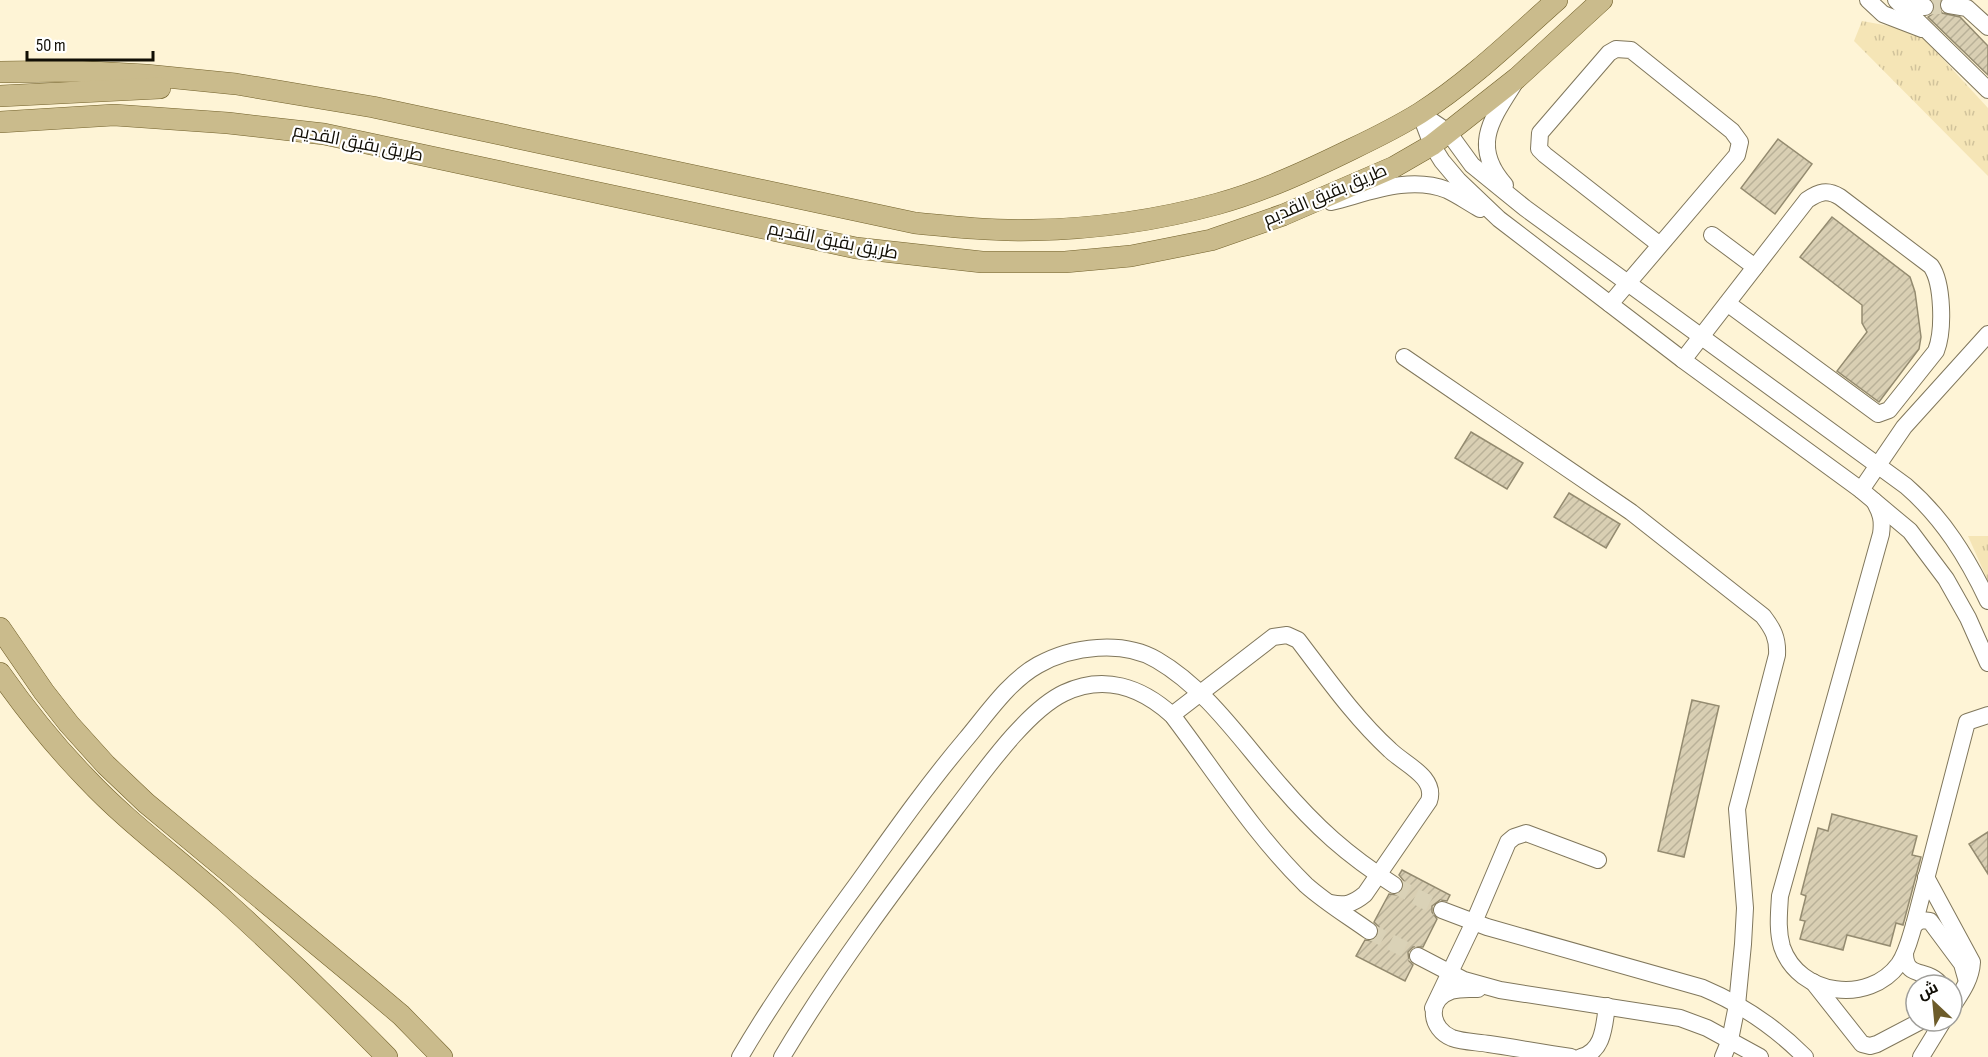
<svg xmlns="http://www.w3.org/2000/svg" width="1988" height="1057" viewBox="0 0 1988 1057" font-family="'Sofia Sans Condensed',Cairo,sans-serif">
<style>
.grass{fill:url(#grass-tufts)}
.building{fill:url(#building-hatch);stroke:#948b70;stroke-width:1.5}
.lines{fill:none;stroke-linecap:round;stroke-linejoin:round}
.minor-tunnel{stroke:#dad2b7;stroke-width:16;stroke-dasharray:16 8;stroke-linecap:butt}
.minor-casing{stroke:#80775c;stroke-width:18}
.major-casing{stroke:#72612b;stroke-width:22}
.minor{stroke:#fff;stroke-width:16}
.major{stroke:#cabb8c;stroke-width:21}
.labels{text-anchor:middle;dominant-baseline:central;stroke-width:4.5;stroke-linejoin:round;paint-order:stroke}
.street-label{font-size:18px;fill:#110e05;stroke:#fff}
</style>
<defs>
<pattern id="grass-tufts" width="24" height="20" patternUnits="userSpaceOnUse" patternTransform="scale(1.5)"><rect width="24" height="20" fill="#f5e5b6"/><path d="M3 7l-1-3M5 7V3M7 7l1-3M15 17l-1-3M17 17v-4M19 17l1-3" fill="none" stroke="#d1c39b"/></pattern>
<pattern id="building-hatch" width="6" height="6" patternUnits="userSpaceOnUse" patternTransform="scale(1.5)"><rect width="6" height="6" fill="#d9cfb3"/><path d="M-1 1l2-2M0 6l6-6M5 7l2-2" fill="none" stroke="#b9b198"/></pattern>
</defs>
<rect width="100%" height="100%" fill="#fef4d6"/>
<g class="grass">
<path d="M 1862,21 L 1917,31 L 1988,108 L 1988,176 L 1854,41 Z"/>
<path d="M 1968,536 L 1988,536 L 1988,581 Z"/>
</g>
<g class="building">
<path d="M 1932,0 L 1940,0 L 1939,8 L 1942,13 L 1960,17 L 1988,46 L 1988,75 L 1928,17 L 1934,13 L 1935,8 Z"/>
<path d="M 1778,139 L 1812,164 L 1775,214 L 1741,188 Z"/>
<path d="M 1832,217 L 1910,277 L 1915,292 L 1921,337 L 1919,349 L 1879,402 L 1837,371 L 1867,332 L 1862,323 L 1862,305 L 1800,257 Z"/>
<path d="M 1471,432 L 1523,463 L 1507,489 L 1455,458 Z"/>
<path d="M 1569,493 L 1620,524 L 1606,548 L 1554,517 Z"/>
<path d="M 1692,700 L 1719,706 L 1684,857 L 1658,851 Z"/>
<path d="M 1832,814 L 1917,836 L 1912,855 L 1921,857 L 1903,925 L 1896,923 L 1890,946 L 1847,935 L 1843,950 L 1800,939 L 1805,921 L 1800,920 L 1806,896 L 1801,894 L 1818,828 L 1828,831 Z"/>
<path d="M 1988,832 L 1988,874 L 1969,844 Z"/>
<path d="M 1402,870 L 1450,895 L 1447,901 L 1440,900 L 1432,906 L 1432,912 L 1437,919 L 1423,947 L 1413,947 L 1408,952 L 1409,961 L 1413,965 L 1405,981 L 1356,956 L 1365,940 L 1373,941 L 1378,937 L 1379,927 L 1374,922 L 1389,894 L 1398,895 L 1403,890 L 1404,881 L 1399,875 Z"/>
</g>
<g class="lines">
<g class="minor-tunnel">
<path d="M 1925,7 L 1949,5"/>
<path d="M 1394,885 L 1442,910"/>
<path d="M 1369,931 L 1418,956"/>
</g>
<g class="minor-casing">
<g id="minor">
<path d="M 1868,0 L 1883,14 L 1922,29"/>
<path d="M 1896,0 L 1988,90"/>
<path d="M 1899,2 L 1912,7 L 1925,7"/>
<path d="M 1949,5 L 1967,8 L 1988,27"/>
<path d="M 1420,113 L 1432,145 L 1442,161 L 1458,180 L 1499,219 L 1683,360 L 1861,490 L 1910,531 L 1946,579 L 1968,618 L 1988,663"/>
<path d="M 1420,113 L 1448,132 L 1472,165 L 1525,208 L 1906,486 C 1943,518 1967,557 1988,601"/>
<path d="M 1505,185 C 1471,147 1491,120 1514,84"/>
<path d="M 1331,202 C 1368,193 1409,175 1447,190 C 1458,195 1469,203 1480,209"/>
<path d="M 1712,235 L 1755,267"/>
<path d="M 1610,304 L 1737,155 L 1740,142 L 1732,131 L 1631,50 L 1616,49 L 1609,53 L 1540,133 L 1539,149 L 1545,155 L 1660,245"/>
<path d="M 1404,357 L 1631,512 L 1763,616 C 1773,629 1778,638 1777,655 L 1737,809 L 1745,908 L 1743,944 L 1737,1005 L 1730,1040 L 1723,1057"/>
<path d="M 1683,360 L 1807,200 C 1819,192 1827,189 1840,197 L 1931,266 C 1943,283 1944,331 1936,351 L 1889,410 L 1878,414 L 1727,303"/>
<path d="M 1861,490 L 1904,427 L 1988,334"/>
<path d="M 1874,501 C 1881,513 1883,520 1881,534 L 1780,896 C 1779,913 1777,930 1782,947 C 1799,996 1869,1005 1899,964 C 1907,952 1910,938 1914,925 L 1967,722 L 1988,715"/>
<path d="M 1172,715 L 1273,637 L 1287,635 L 1298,640 C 1327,678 1355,718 1390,750 C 1404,764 1437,777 1429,801 L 1365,894 C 1353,904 1345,906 1331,903"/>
<path d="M 1926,877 L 1972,962 C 1971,980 1961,993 1952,1007"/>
<path d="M 1442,910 L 1487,927 L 1703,988 C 1741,1004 1776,1028 1805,1057"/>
<path d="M 1914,925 L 1921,920 L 1930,921 L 1962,964 L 1966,978"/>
<path d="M 1905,954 C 1906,980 1927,967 1941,985"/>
<path d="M 1418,956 L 1464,980 L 1500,990 L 1680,1018 L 1707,1028 L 1760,1057"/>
<path d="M 1813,982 L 1862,1044 L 1870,1046 L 1877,1044 L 1921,1021"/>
<path d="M 1478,989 C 1469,989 1460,988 1451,991 C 1426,1000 1430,1029 1452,1038 C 1463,1042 1477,1042 1489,1044 C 1516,1048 1543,1053 1571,1057"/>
<path d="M 1433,1008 L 1474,922 L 1508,842 L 1514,837 L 1526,833 L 1598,860"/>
<path d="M 740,1057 C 775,997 816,940 857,884 C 892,835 927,785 966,739 C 987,714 1009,681 1038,665 C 1072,646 1123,640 1157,660 C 1207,689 1242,742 1280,785 C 1316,827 1347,855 1394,885"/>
<path d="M 782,1057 C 834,970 895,889 956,808 C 983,773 1026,711 1064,693 C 1104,674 1141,687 1172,715 C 1216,773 1254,834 1306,885 C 1325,902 1348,916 1369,931"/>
<path d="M 1581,1057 C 1604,1051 1604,1025 1607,1006"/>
<path d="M 1921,1057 L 1943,1021"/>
</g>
</g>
<g class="major-casing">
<g id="major">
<path d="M 0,72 L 73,71 L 146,75 L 236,84 L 373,107 L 915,223 C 954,227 994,231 1033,230 C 1094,229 1158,220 1217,204 C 1264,191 1309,170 1352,149 C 1375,138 1399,126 1420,113 C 1470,81 1513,39 1557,0"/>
<path d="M 0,96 L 160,88"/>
<path d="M 0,122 L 114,115 L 228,123 L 324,134 L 856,248 L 982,262 L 1065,262 L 1131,256 L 1211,240 L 1283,215 L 1394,167 L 1432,145 L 1517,78 L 1602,0"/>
<path d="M 0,628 L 44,692 L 69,724 L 106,765 L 146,803 L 369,988 L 401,1015 L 442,1057"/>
<path d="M 0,673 C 26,710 55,746 86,778 C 129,824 180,860 226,902 C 281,952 335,1004 387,1057"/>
</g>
</g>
<use href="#minor" class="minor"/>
<use href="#major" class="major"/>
</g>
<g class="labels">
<g class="street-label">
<text transform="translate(358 143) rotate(11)">طريق بقيق القديم</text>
<text transform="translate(1325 195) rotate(-23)">طريق بقيق القديم</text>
<text transform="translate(833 241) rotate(11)">طريق بقيق القديم</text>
</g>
</g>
<g transform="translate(1934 1003) rotate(334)"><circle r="28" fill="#ffffff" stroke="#a09f9b" stroke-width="1.5"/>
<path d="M0-4.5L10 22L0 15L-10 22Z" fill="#6d5c2a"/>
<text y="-9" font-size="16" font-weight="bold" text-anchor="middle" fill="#110e05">ش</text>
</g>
<path d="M27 51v9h126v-9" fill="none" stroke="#110e05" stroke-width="3"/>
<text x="36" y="51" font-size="18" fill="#110e05" stroke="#ffffff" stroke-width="4.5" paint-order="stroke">50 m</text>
</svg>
